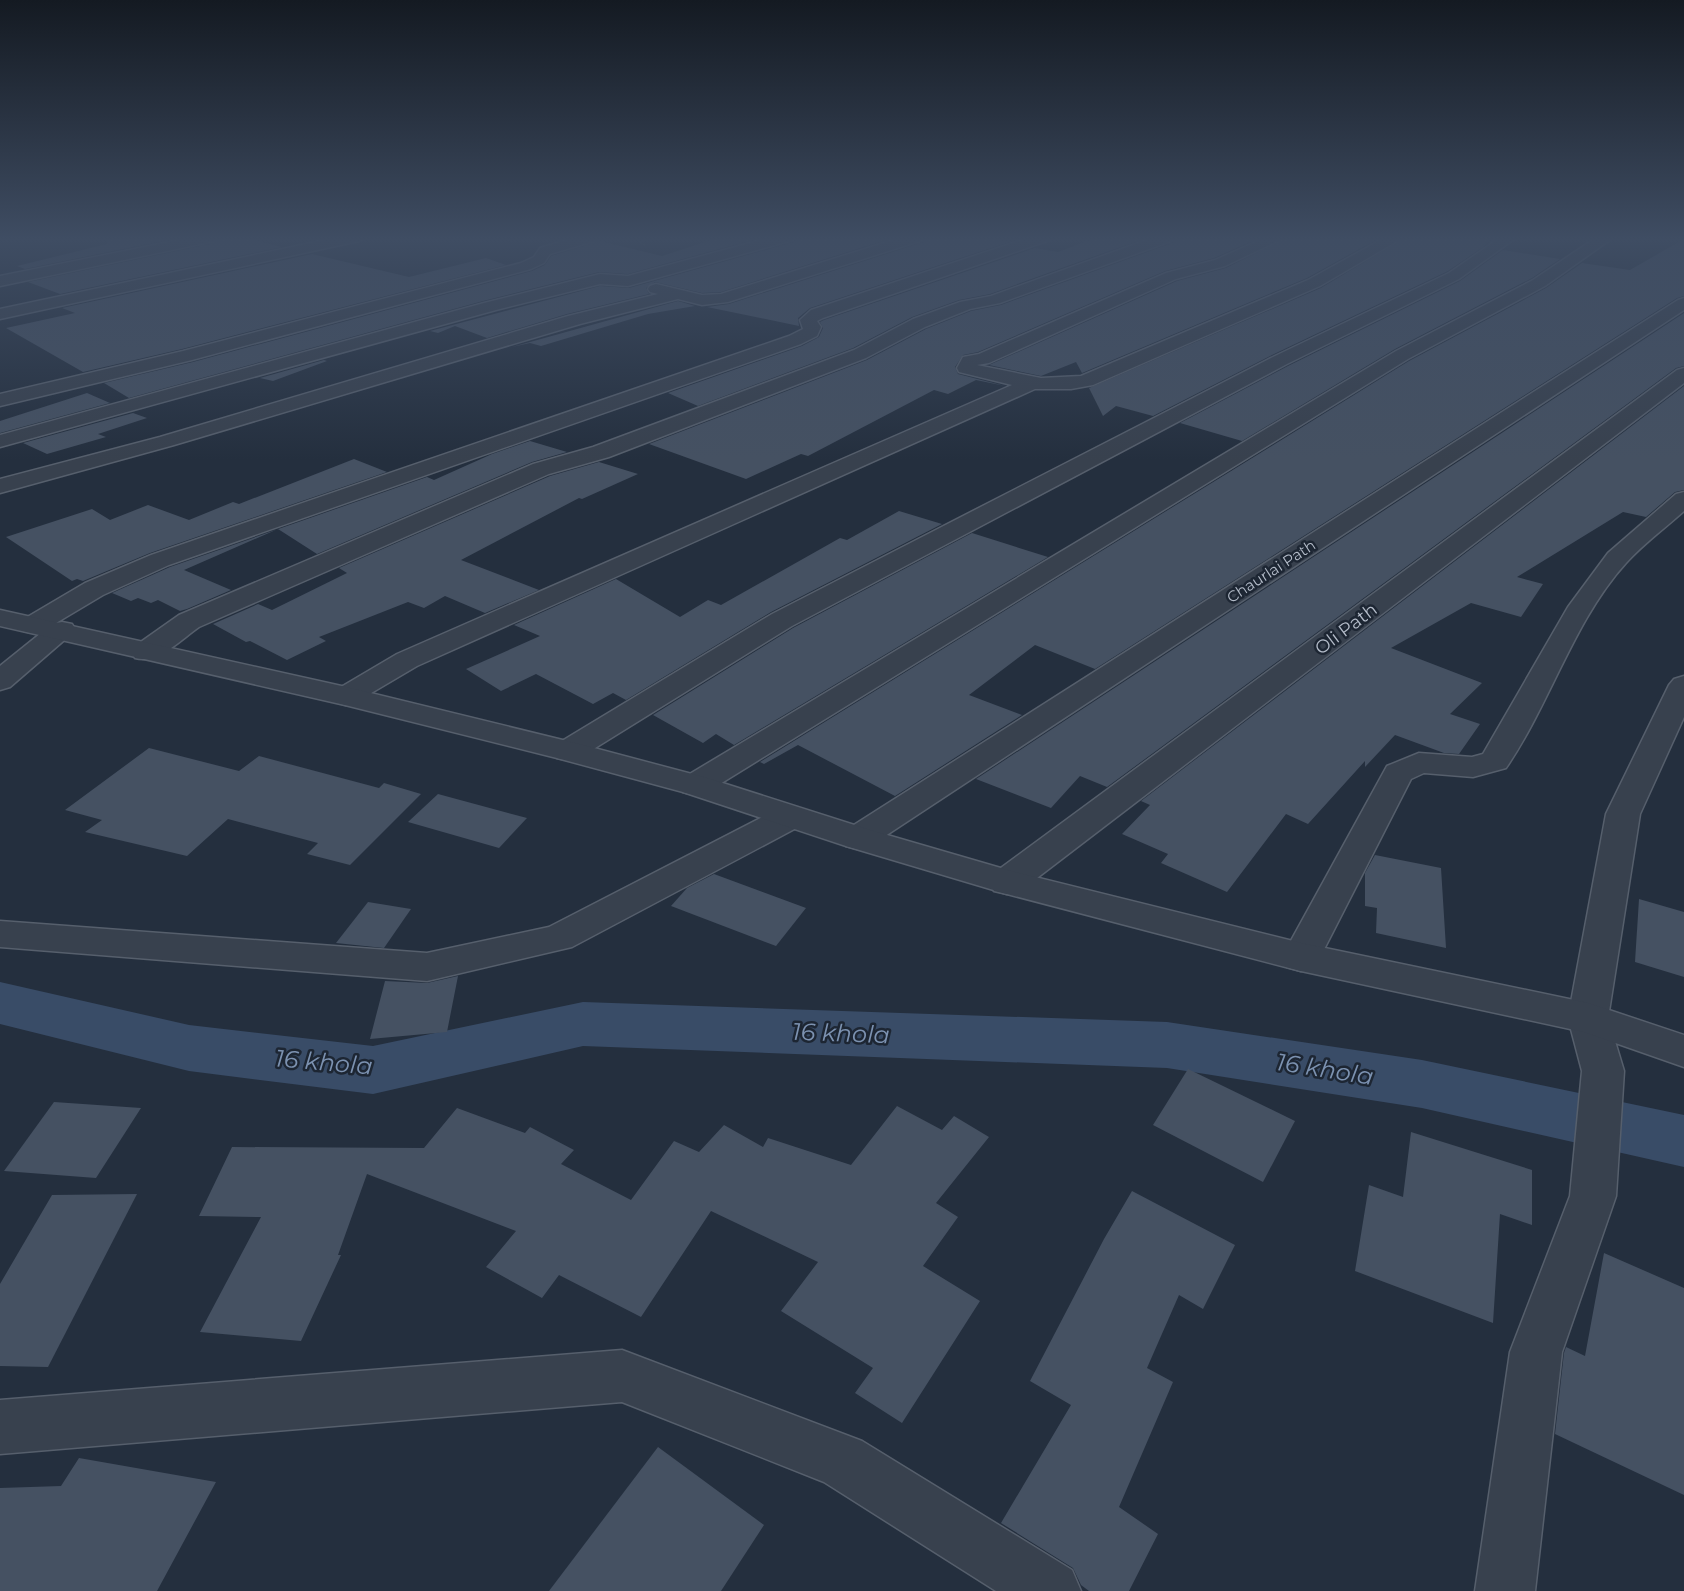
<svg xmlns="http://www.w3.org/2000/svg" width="1684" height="1591" viewBox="0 0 1684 1591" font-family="Montserrat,sans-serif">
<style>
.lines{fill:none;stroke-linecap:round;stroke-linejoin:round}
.canal{fill:#394c67;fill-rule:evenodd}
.building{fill:#455162}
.minor-casing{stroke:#565f6c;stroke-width:3}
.tertiary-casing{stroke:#565f6c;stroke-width:3}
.path{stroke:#44595c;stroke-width:1.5;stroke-dasharray:2 2;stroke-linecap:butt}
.minor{fill:#38414e;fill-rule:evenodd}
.tertiary{fill:#38414e;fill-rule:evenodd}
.labels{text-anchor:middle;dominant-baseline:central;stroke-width:5;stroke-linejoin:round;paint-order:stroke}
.far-street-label{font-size:15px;fill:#b4bcc9;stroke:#1d2633}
.street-label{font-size:18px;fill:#b4bcc9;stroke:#1d2633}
.near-water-label{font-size:24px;font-style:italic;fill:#7c92b1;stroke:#1d2633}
</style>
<rect width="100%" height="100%" fill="#242f3e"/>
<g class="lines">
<path class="canal" d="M 0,982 L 189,1025 L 373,1046 L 583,1002 L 1167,1022 L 1422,1060 L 1684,1115 L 1684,1167 L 1422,1108 L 1167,1068 L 583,1046 L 373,1094 L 189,1071 L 0,1024 Z"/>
</g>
<g class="building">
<path d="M 108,237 L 182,237 L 25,269 L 17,266 L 107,244 Z"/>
<path d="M 224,237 L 242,237 L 282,247 L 60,294 L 28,282 L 215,243 Z"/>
<path d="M 721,237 L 763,237 L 628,274 L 599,272 L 483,301 L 129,398 L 104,383 L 193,362 L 532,271 L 545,265 L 551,256 L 600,241 L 662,256 Z"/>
<path d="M 797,237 L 895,237 L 721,292 L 702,293 L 655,282 L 646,288 L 649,294 L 567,314 L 487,338 L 455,326 L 438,333 L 430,331 L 600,286 L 629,288 L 794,242 Z"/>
<path d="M 927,237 L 984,237 L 1009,242 L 810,308 L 798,318 L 799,326 L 707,307 L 729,304 L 924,242 Z"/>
<path d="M 1098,237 L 1148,237 L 990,294 L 959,300 L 912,317 L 853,348 L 698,406 L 668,393 L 802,346 L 819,337 L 823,328 L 820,322 L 824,320 L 1035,248 L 1058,252 Z"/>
<path d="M 1178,237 L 1261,237 L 1214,258 L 1165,271 L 978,352 L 963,355 L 955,367 L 958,374 L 1005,386 L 976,380 L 948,394 L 934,390 L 808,456 L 801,454 L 746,479 L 649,444 L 867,360 L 926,329 L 971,311 L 1001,305 L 1175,242 Z"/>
<path d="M 1288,237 L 1381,237 L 1307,278 L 1082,373 L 1076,362 L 1041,376 L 989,365 L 1177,281 L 1226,268 Z"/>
<path d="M 1406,237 L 1491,237 L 1483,247 L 1448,271 L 1274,354 L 1153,416 L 1116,406 L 1103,416 L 1089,388 L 1321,288 Z"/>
<path d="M 1684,239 L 1684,296 L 1677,298 L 1095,669 L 1035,645 L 969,695 L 1022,715 L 895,796 L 798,745 L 764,764 L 760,762 L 1409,361 L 1546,288 L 1582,263 L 1630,270 Z"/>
<path d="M 1503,250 L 1560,259 L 1532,278 L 1395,349 L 1242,441 L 1180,423 L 1288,366 L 1460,281 Z"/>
<path d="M 312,254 L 409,277 L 486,258 L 506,265 L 182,349 L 83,372 L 6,328 L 75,313 L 62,308 Z"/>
<path d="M 678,301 L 695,306 L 648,314 L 541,346 L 530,343 L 512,347 Z"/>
<path d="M 1684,313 L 1684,366 L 1676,368 L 1107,787 L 1080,776 L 1051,808 L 976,779 Z"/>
<path d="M 324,360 L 327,361 L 273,381 L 260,378 Z"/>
<path d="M 1684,386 L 1684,490 L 1675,492 L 1646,517 L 1623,512 L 1517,577 L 1543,584 L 1521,617 L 1471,603 L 1391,648 L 1482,683 L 1450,714 L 1480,724 L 1459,754 L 1444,753 L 1395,735 L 1365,767 L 1365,761 L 1308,824 L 1286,814 L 1227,892 L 1161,863 L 1168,854 L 1122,834 L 1150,805 L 1141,801 Z"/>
<path d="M 87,393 L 110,403 L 0,433 L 0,421 Z"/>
<path d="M 133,413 L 147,418 L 98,434 L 106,437 L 47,454 L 23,443 Z"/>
<path d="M 530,441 L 567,452 L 532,462 L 317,554 L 278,529 L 184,570 L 231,590 L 187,609 L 180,611 L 158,600 L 151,603 L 138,598 L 131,601 L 112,593 L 170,567 L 427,477 L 434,480 L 492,454 Z"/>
<path d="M 354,459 L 387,472 L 150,553 L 83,581 L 77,579 L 72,581 L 6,537 L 92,509 L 110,520 L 148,505 L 189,520 L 233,502 L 239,504 Z"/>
<path d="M 599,462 L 638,474 L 582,499 L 579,498 L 461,560 L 539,590 L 485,613 L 445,596 L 424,608 L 408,602 L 319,637 L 326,641 L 287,660 L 250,641 L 246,642 L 213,624 L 258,604 L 272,610 L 347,573 L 339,568 L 550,476 Z"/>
<path d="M 899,511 L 942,524 L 771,612 L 626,700 L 613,693 L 593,704 L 536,674 L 501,691 L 466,669 L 540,636 L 514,625 L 616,579 L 680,617 L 708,600 L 721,605 L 840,538 L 847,540 Z"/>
<path d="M 972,533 L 1048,557 L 734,745 L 716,734 L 703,743 L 653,715 L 793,628 Z"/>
<path d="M 149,748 L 239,771 L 259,756 L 379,788 L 384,783 L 421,794 L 350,865 L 307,854 L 318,843 L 228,819 L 187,856 L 85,832 L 102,820 L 65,810 Z"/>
<path d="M 438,794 L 527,818 L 499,848 L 408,822 Z"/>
<path d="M 1375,855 L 1441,868 L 1446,948 L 1376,933 L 1377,908 L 1365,906 L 1365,873 Z"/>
<path d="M 714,874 L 806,908 L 776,946 L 671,906 L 687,888 Z"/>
<path d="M 1639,899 L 1684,912 L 1684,977 L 1635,962 Z"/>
<path d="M 368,902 L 411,909 L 384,948 L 336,943 Z"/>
<path d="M 458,976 L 447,1032 L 370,1039 L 385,981 L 427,983 Z"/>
<path d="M 1188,1069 L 1295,1121 L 1263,1182 L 1153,1125 Z"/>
<path d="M 54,1102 L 141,1108 L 96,1178 L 4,1171 Z"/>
<path d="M 897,1106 L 942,1130 L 954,1116 L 989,1137 L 936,1203 L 958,1217 L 923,1266 L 980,1301 L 902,1423 L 855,1393 L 873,1368 L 781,1311 L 818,1262 L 711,1211 L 641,1317 L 559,1275 L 542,1298 L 486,1267 L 516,1231 L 367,1174 L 338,1255 L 341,1255 L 301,1341 L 200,1332 L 261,1217 L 199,1216 L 232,1147 L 424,1148 L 457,1108 L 525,1133 L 530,1127 L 574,1150 L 561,1164 L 631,1200 L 674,1141 L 699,1152 L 724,1125 L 763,1147 L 768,1138 L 851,1165 Z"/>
<path d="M 1411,1132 L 1532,1170 L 1532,1225 L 1500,1214 L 1493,1323 L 1355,1271 L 1369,1185 L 1403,1197 Z"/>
<path d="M 1132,1191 L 1235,1245 L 1203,1309 L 1179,1295 L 1147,1368 L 1173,1382 L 1119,1507 L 1158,1534 L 1129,1591 L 1089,1591 L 1081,1585 L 1073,1568 L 1001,1523 L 1071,1405 L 1030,1381 L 1104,1239 Z"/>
<path d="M 137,1194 L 48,1367 L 0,1366 L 0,1284 L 52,1195 Z"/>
<path d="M 1604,1253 L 1684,1288 L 1684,1495 L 1555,1434 L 1564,1353 L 1566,1347 L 1585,1356 Z"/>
<path d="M 658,1447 L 764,1525 L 721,1591 L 549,1591 Z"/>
<path d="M 79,1458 L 216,1482 L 157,1591 L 0,1591 L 0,1488 L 61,1486 Z"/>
</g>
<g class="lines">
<g class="minor-casing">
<g id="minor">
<path d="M 194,237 L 222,237 L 215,241 L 0,286 L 0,276 Z"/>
<path d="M 339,237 L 366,237 L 359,241 L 0,319 L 0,309 Z"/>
<path d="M 577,237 L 600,237 L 598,240 L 550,254 L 544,263 L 531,269 L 192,360 L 0,406 L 0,394 L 183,351 L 521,263 L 534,257 L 540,248 Z"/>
<path d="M 772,237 L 795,237 L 793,240 L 628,286 L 600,284 L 496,310 L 0,447 L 0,435 L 484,303 L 600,274 L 628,276 Z"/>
<path d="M 903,237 L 925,237 L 923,240 L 728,302 L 702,305 L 678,299 L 580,324 L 174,445 L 0,493 L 0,479 L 160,437 L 568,316 L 658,294 L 650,292 L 648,289 L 650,286 L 656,284 L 702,295 L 721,294 Z"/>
<path d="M 1031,237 L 1052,237 L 1050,240 L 823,318 L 817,321 L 821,327 L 817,336 L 801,344 L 169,565 L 103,595 L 56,623 L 62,622 L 72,624 L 76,630 L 10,687 L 0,690 L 0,666 L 46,629 L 34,633 L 24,631 L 20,625 L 24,619 L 85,583 L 151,555 L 789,336 L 803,329 L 800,320 L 811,310 Z"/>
<path d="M 1155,237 L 1176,237 L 1174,240 L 1000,303 L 970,309 L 925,327 L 866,358 L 609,457 L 549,474 L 199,627 C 180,640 159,664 135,658 L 131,652 L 135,646 L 179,615 L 533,464 L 593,447 L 854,350 L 913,319 L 960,302 L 991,296 Z"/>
<path d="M 1267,237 L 1286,237 L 1225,266 L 1176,279 L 989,363 L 977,365 L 1041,378 L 1081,376 L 1308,280 L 1386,237 L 1404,237 L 1320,286 L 1093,385 L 1071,389 L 1035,389 L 417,666 L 356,702 L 346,705 L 336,702 L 331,696 L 336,690 L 397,654 L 1012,385 L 959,372 L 957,368 L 963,357 L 979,354 L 1166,273 L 1215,260 Z"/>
<path d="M 1501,237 L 1517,237 L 1459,279 L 1287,364 L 792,626 L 579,758 L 568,760 L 557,758 L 552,751 L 557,744 L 772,614 L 1275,356 L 1449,273 Z"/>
<path d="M 1597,237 L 1614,237 L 1545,286 L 1408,359 L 707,792 L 695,795 L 683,792 L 679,785 L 683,778 L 1396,351 L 1533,280 Z"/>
<path d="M 1684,298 L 1684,310 L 870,846 L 858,849 L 846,846 L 841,838 L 846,830 L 1678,300 Z"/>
<path d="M 1684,368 L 1684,383 L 1020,891 L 1007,894 L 994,891 L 989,882 L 994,873 L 1677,370 Z"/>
<path d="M 1684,492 L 1684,511 C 1665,528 1643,544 1626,563 C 1574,620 1550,704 1506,768 L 1473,777 L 1424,773 L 1411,779 L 1315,967 L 1301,971 L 1287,967 L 1282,957 L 1387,766 L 1419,753 L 1472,757 L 1483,754 L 1568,607 L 1608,553 L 1676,494 Z"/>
<path d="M 1684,676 L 1684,717 L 1640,814 L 1608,1018 L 1624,1071 L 1616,1196 L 1562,1352 L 1535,1591 L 1475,1591 L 1510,1352 L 1570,1196 L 1582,1071 L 1568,1018 L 1606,814 L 1669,685 L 1674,679 Z"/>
<path d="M 790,806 L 802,809 L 807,817 L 802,825 L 572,947 L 427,981 L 0,947 L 0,921 L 427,953 L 549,927 L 778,809 Z"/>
<path d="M 622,1350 L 862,1441 L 1072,1570 L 1081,1591 L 996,1591 L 824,1482 L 622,1402 L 0,1454 L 0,1400 Z"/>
</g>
</g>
<g class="tertiary-casing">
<path id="tertiary" d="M 0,610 L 346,687 L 579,744 L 707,778 L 870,830 L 1011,871 L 1301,943 L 1588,1003 L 1684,1035 L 1684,1067 L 1584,1032 L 1301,971 L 1007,894 L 846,846 L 683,792 L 557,758 L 345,705 L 0,626 Z"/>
</g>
<path class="path" d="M 645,245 L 639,242 L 654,237"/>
<use href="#minor" class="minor"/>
<use href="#tertiary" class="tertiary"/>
</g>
<linearGradient id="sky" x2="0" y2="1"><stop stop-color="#141a22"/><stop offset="0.52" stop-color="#3f4d63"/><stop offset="1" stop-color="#3f4d63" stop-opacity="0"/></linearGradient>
<rect width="1684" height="460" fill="url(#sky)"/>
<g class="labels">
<g class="far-street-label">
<text transform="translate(1271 571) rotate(-33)">Chaurlai Path</text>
</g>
<g class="street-label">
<text transform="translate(1346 629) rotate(-37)">Oli Path</text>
</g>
<g class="near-water-label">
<text transform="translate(841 1033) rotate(2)">16 khola</text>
<text transform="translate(324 1062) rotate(5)">16 khola</text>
<text transform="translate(1325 1069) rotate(9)">16 khola</text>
</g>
</g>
</svg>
